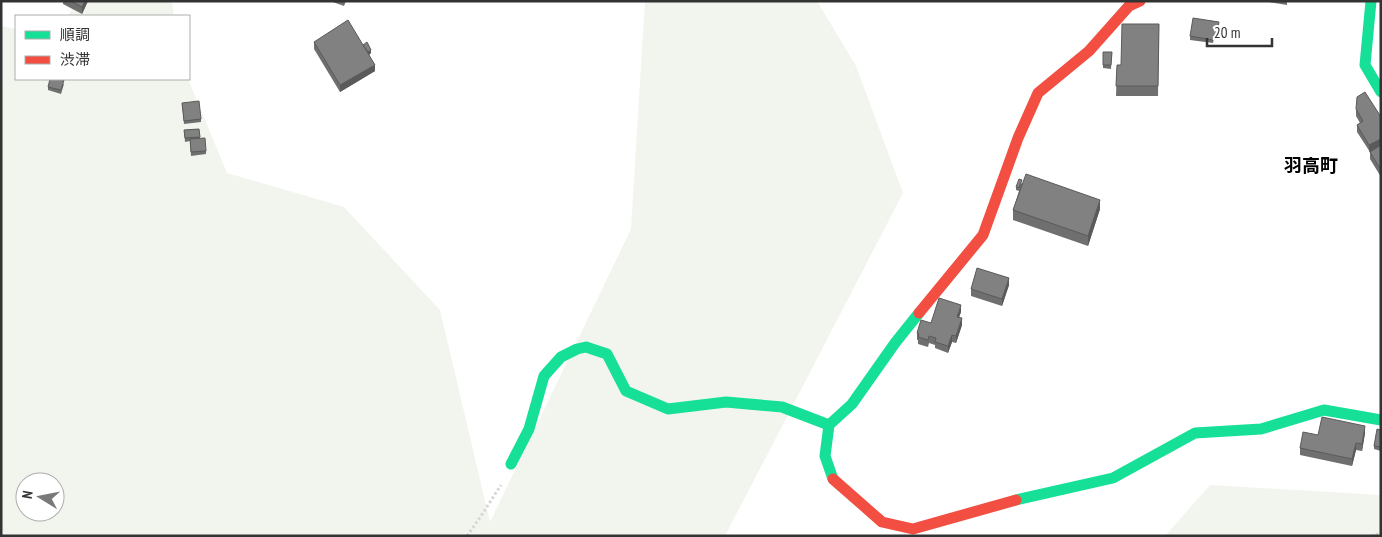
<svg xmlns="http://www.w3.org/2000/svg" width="1382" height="537" viewBox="0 0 1382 537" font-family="'PT Sans Narrow','Noto Sans JP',sans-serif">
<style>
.green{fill:#f1f5ed;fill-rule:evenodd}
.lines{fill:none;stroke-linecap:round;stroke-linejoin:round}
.path{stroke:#d6d6d6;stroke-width:3;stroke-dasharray:2.5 2.5;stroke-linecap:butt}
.fast{stroke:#16e098;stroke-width:11}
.jam{stroke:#f24e42;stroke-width:11}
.wall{fill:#6f6f6f}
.shaded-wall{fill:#5a5a5a}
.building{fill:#818181;stroke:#5a5a5a}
.labels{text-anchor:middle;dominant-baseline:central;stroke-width:5;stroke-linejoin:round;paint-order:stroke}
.quarter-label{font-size:18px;font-weight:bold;fill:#000;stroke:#fff}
</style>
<rect width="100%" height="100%" fill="#fff"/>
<g class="green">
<path d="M 77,1 L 172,1 L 174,16 L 68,16 Z"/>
<path d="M 645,1 L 817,1 L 856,66 L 903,193 L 725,536 L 1,536 L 1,26 L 16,29 L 16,79 L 188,79 L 227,173 L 344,207 L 440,310 L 490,522 L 631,229 ZM 25,482 L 55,482 L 55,512 L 25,512 Z"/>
<path d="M 1210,485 L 1381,495 L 1381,536 L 1165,536 Z"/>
</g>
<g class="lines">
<g class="path">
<path d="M 467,536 L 481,516 L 501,485"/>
<path d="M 1371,536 L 1381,533"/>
</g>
<g class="fast">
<path d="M 1371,1 L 1365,65 L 1381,92"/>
<path d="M 511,464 L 529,429 L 544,376 L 561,357 L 577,349 L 586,347 L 607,354 L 626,391 L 668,409 L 726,402 L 782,407 L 829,425"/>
<path d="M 833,479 L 825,456 L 829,425 L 852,404 L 895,343 L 919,313"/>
<path d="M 1016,500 L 1113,478 L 1195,433 L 1261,429 L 1324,410 L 1381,420"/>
</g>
<g class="jam">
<path d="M 919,313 L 983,235 L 1018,138 L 1038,93 L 1089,51 L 1129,6 L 1140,1"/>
<path d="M 833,479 L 882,522 L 913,529 L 1016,500"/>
</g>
</g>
<g class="wall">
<path d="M 63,1 L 88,1 L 82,14 L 63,4 Z"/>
<path d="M 330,1 L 346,1 L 344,6 Z"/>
<path d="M 1263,1 L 1287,1 L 1287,5 Z"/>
<path d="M 1159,24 L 1158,96 L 1116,96 L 1117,65 L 1121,65 Z"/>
<path d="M 1219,26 L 1217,39 L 1214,38 L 1213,43 L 1190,40 L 1190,36 Z"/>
<path d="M 314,42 L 363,45 L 371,53 L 369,55 L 375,71 L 340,92 L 314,49 Z"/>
<path d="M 1103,52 L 1112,52 L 1111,69 L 1103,68 Z"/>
<path d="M 64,84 L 61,94 L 48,90 L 48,87 Z"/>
<path d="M 182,103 L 201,119 L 201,122 L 184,124 Z"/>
<path d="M 1356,109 L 1381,117 L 1381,177 L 1370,159 L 1370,152 L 1357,132 L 1357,125 L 1360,123 L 1356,116 Z"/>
<path d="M 199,129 L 200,138 L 206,151 L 206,154 L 191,156 L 190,141 L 185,142 L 184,130 Z"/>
<path d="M 1022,183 L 1100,209 L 1088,246 L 1013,220 L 1013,210 L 1019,191 L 1016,190 L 1016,187 Z"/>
<path d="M 1009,285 L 1002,306 L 971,296 L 971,289 Z"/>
<path d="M 961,312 L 959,317 L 962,325 L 956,343 L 952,342 L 948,353 L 935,348 L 935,345 L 929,343 L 928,347 L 918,344 L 918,340 L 917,340 L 917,333 Z"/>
<path d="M 1381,430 L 1381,451 L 1374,449 L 1374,446 Z"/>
<path d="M 1365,433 L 1362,451 L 1356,450 L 1352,466 L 1300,455 L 1300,448 L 1318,435 Z"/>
</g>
<g class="shaded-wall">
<path d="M 85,1 L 88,1 L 82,14 L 82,7 Z"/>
<path d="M 371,50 L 371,53 L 366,57 L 366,53 Z"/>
<path d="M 375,65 L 375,71 L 340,92 L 340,85 Z"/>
<path d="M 1381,139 L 1381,146 L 1369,152 L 1369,145 Z"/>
<path d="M 1100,200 L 1100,209 L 1088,246 L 1088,236 Z"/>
<path d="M 1009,278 L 1009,285 L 1002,306 L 1002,299 Z"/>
<path d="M 961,305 L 961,312 L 957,323 L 957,317 Z"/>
<path d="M 962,318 L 962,325 L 956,343 L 956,336 Z"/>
<path d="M 952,335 L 952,342 L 948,353 L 948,346 Z"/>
<path d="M 1365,426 L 1365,433 L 1362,451 L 1362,444 Z"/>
<path d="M 1356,443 L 1356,450 L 1352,466 L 1352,459 Z"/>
</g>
<g class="building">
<path d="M 71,1 L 85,1 L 82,7 Z"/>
<path d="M 1193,18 L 1219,22 L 1217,35 L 1214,35 L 1213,40 L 1190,36 Z"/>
<path d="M 348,20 L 375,65 L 340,85 L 314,42 Z"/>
<path d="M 1122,24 L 1159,24 L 1158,86 L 1116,86 L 1117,65 L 1121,65 Z"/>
<path d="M 367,42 L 371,50 L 368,52 L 363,45 Z"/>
<path d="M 1103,52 L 1112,52 L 1111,65 L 1103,65 Z"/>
<path d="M 50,79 L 58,79 L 64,80 L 61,90 L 48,87 Z"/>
<path d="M 1365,92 L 1381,117 L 1381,139 L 1369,145 L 1357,125 L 1363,121 L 1356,109 L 1357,97 Z"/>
<path d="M 199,101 L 201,119 L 184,121 L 182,103 Z"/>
<path d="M 199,129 L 200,137 L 185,138 L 184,130 Z"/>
<path d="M 205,138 L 206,151 L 191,152 L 190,139 Z"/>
<path d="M 1381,145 L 1381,170 L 1370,152 Z"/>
<path d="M 1026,174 L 1100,200 L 1088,236 L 1013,210 Z"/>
<path d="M 1019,179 L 1022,180 L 1019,188 L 1016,187 Z"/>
<path d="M 977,268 L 1009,278 L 1002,299 L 971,289 Z"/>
<path d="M 939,298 L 961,305 L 957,317 L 962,318 L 956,336 L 952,335 L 948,346 L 935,342 L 936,338 L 929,336 L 928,340 L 918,337 L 919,334 L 917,333 L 921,320 L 931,323 Z"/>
<path d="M 1322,417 L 1365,426 L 1362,444 L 1356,443 L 1352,459 L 1300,448 L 1303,432 L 1318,435 Z"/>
<path d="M 1377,429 L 1381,430 L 1381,447 L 1374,446 Z"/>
</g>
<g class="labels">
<g class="quarter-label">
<text x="1311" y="165">羽高町</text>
</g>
</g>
<rect width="1382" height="537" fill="none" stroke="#333333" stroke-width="5"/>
<rect x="15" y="15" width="175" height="65" fill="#ffffff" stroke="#adadad"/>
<rect x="25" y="31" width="25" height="8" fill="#16e098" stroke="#adadad"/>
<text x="60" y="40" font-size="15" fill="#333333">順調</text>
<rect x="25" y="56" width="25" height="8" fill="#f24e42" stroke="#adadad"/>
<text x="60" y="65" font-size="15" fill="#333333">渋滞</text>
<g transform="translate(40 497) rotate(280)"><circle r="24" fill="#ffffff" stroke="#adadad"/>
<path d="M0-4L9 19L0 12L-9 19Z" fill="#7a7a7a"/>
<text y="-8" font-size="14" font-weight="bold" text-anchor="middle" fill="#333333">N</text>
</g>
<path d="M1207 38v8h65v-8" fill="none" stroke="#333333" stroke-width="2.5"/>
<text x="1214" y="38" font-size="15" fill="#333333" stroke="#ffffff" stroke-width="4" paint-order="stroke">20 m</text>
</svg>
